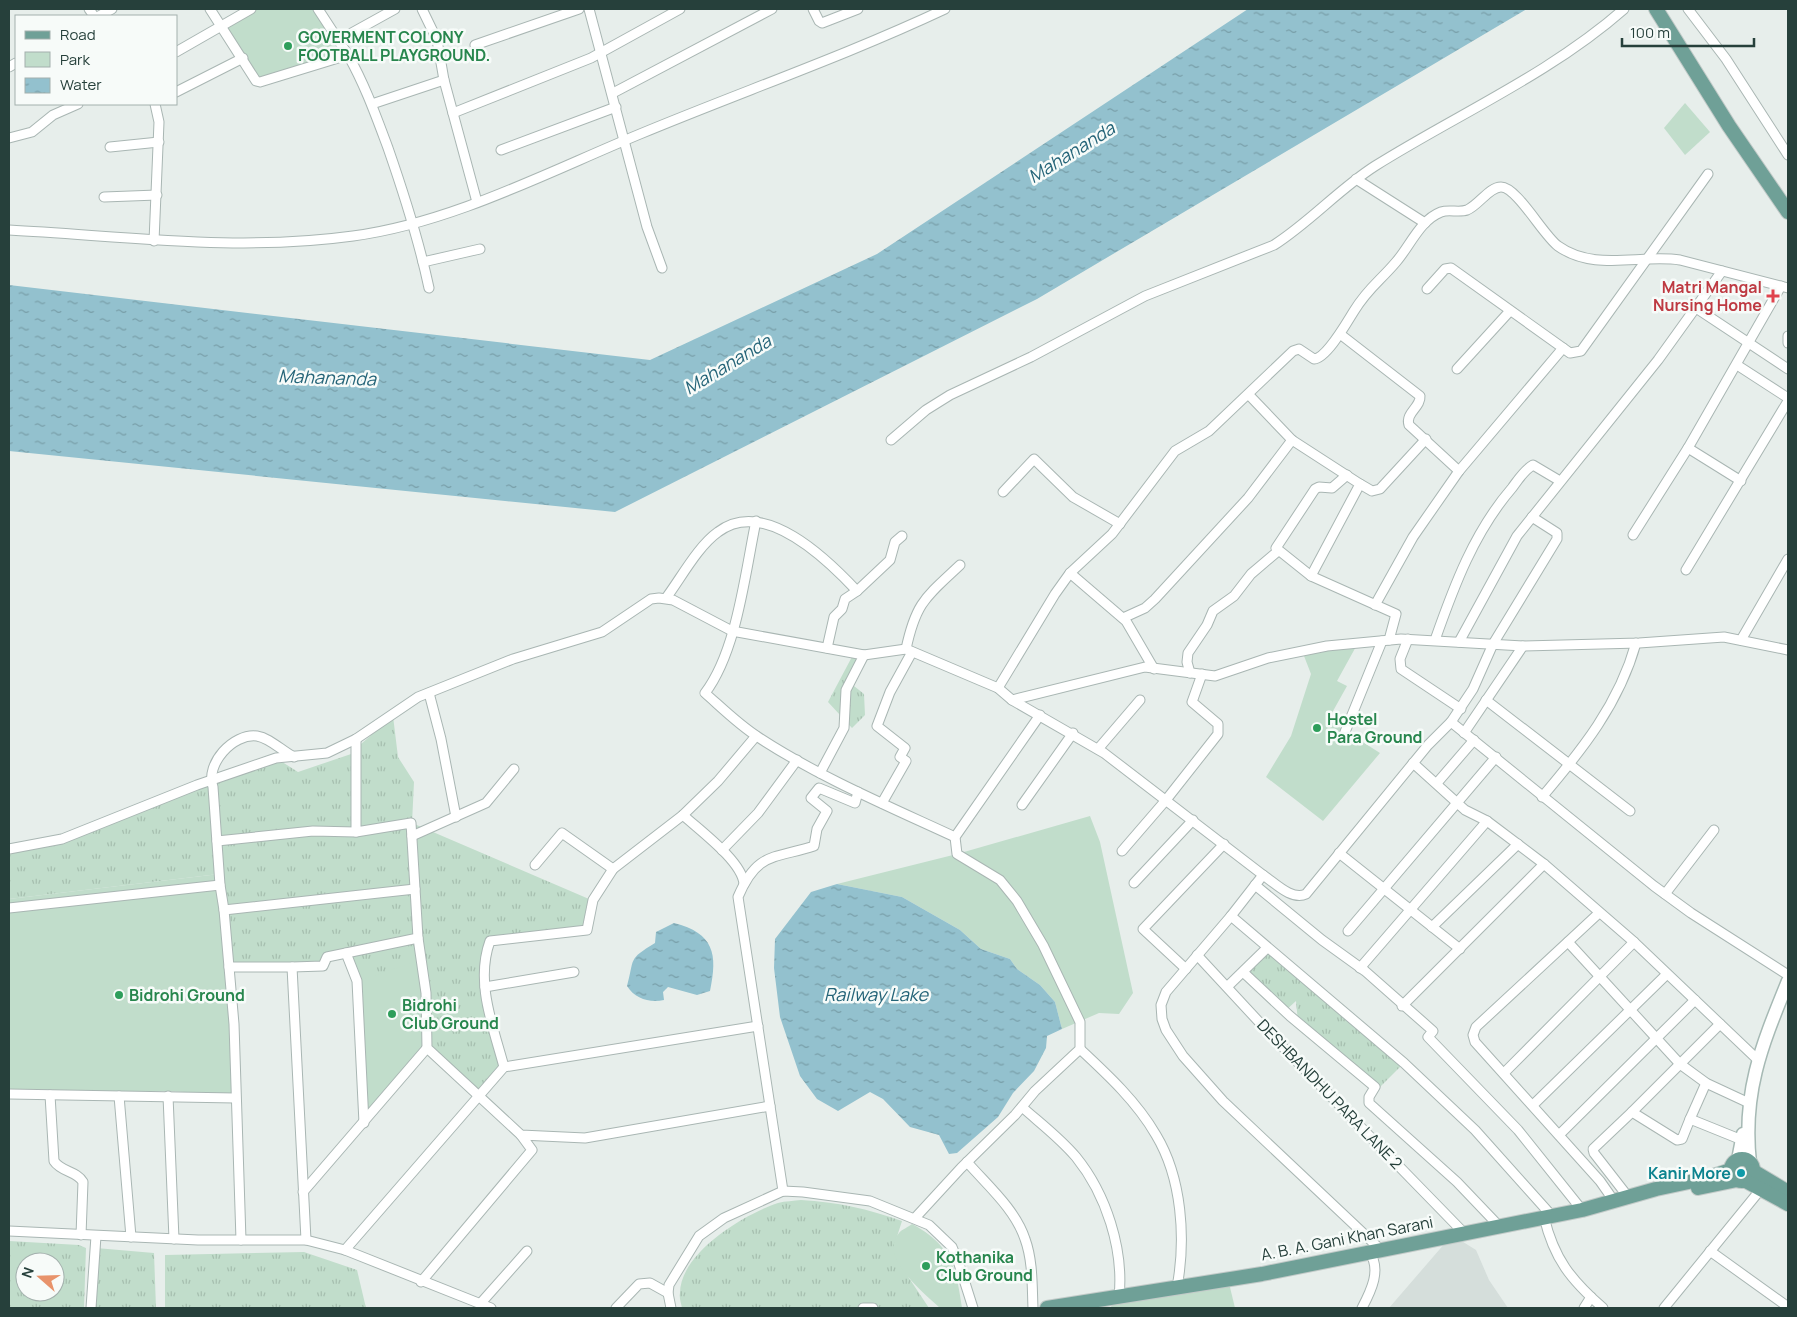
<svg xmlns="http://www.w3.org/2000/svg" width="1797" height="1317" viewBox="0 0 1797 1317" font-family="Manrope,sans-serif">
<style>
.built{fill:#d5dedb}
.grass{fill:url(#grass-tufts);fill-rule:evenodd}
.green{fill:#c1ddcb}
.water{fill:url(#water-ripples)}
.lines{fill:none;stroke-linecap:round;stroke-linejoin:round}
.minor-casing{stroke:#a9b6b3;stroke-width:11}
.secondary-casing{stroke:#a6b9b4;stroke-width:15}
.primary-casing{stroke:#c2cac8;stroke-width:16}
.minor{stroke:#fff;stroke-width:9}
.secondary{stroke:#fff;stroke-width:12}
.primary{stroke:#6fa097;stroke-width:14}
.leisure-dot{fill:#2e9e5b;stroke:#f7fbf9;stroke-width:2}
.health-dot{fill:#e0444e;stroke:#f7fbf9;stroke-width:2}
.culture-dot{fill:#0f9aa8;stroke:#f7fbf9;stroke-width:2}
.labels{text-anchor:middle;dominant-baseline:central;stroke-width:5;stroke-linejoin:round;paint-order:stroke}
.leisure-label{font-size:16px;font-weight:bold;fill:#27864d;stroke:#f7fbf9;text-anchor:start}
.health-label{font-size:16px;font-weight:bold;fill:#be3a42;stroke:#f7fbf9;text-anchor:end}
.street-label{font-size:16px;fill:#26403b;stroke:#f7fbf9}
.culture-label{font-size:16px;font-weight:bold;fill:#0d838f;stroke:#f7fbf9;text-anchor:end}
.water-label{font-size:18px;font-style:italic;fill:#246478;stroke:#f7fbf9}
</style>
<defs>
<pattern id="grass-tufts" width="24" height="20" patternUnits="userSpaceOnUse" patternTransform="scale(1.25)"><rect width="24" height="20" fill="#c1ddcb"/><path d="M3 7l-1-3M5 7V3M7 7l1-3M15 17l-1-3M17 17v-4M19 17l1-3" fill="none" stroke="#a6bfaf"/></pattern>
<pattern id="water-ripples" width="26" height="14" patternUnits="userSpaceOnUse" patternTransform="scale(1.25)"><rect width="26" height="14" fill="#93c1ce"/><path d="M2 4q2-2 4 0t4 0M15 11q2-2 4 0t4 0" fill="none" stroke="#789ea8"/></pattern>
</defs>
<rect width="100%" height="100%" fill="#e7eeeb"/>
<path class="built" d="M 1452,1235 L 1476,1250 L 1489,1280 L 1508,1308 L 1389,1308 Z"/>
<g class="grass">
<path d="M 854,653 L 864,655 L 854,686 L 864,694 L 865,715 L 852,728 L 828,702 Z"/>
<path d="M 393,716 L 398,757 L 414,782 L 412,823 L 589,899 L 587,930 L 488,946 L 485,997 L 504,1067 L 481,1092 L 357,981 L 346,953 L 327,957 L 323,966 L 229,967 L 226,908 L 219,874 L 9,899 L 9,849 L 62,839 L 276,758 L 298,772 L 357,752 L 357,815 L 361,744 Z"/>
<path d="M 1267,948 L 1404,1063 L 1378,1089 L 1298,1022 L 1296,1001 L 1285,1011 L 1243,972 Z"/>
<path d="M 801,1200 C 837,1202 868,1209 902,1221 L 894,1246 L 909,1278 L 929,1308 L 682,1308 C 681,1303 679,1298 680,1293 C 680,1253 744,1214 778,1203 C 785,1201 794,1201 801,1200 Z"/>
<path d="M 9,1241 L 79,1245 L 86,1248 L 84,1308 L 9,1308 ZM 25,1262 L 55,1262 L 55,1292 L 25,1292 Z"/>
<path d="M 96,1248 L 154,1253 L 156,1308 L 92,1308 Z"/>
<path d="M 304,1252 L 357,1270 L 366,1308 L 165,1308 L 165,1255 Z"/>
</g>
<g class="green">
<path d="M 256,9 L 316,9 L 346,54 L 258,79 L 224,26 Z"/>
<path d="M 1685,103 L 1710,132 L 1685,155 L 1664,128 Z"/>
<path d="M 1358,643 L 1337,681 L 1347,686 L 1328,720 L 1380,753 L 1323,821 L 1266,777 L 1291,736 L 1311,674 L 1304,656 Z"/>
<path d="M 1090,816 L 1100,842 L 1133,993 L 1119,1014 L 1099,1013 L 1062,1029 L 1055,1002 L 1040,985 L 1017,969 L 1010,959 L 981,949 L 960,930 L 902,897 L 837,884 L 957,854 Z"/>
<path d="M 219,874 L 237,1095 L 167,1091 L 9,1091 L 9,899 Z"/>
<path d="M 421,960 L 427,1048 L 368,1114 L 357,981 Z"/>
<path d="M 912,1224 C 951,1245 956,1267 962,1308 L 940,1308 C 925,1294 878,1257 899,1233 C 902,1229 909,1227 912,1224 Z"/>
<path d="M 1228,1279 L 1235,1308 L 1110,1308 L 1119,1297 Z"/>
</g>
<g class="water">
<path d="M 1248,9 L 1527,9 L 1037,299 L 615,512 L 9,451 L 9,285 L 650,360 L 877,254 Z"/>
<path d="M 837,884 L 902,897 L 960,930 L 981,949 L 1010,959 L 1017,969 L 1040,985 L 1055,1002 L 1062,1029 L 1047,1036 L 1046,1048 L 1034,1071 L 1013,1093 L 998,1117 L 957,1153 L 949,1154 L 939,1135 L 910,1127 L 883,1099 L 870,1092 L 838,1111 L 817,1099 L 800,1076 L 780,1017 L 774,968 L 775,939 L 811,892 Z"/>
<path d="M 674,923 C 714,933 718,954 710,991 L 697,995 L 668,987 L 663,992 L 664,1000 C 650,1003 635,999 627,986 C 635,958 627,960 655,943 L 656,932 Z"/>
</g>
<g class="lines">
<g class="minor-casing">
<g id="minor">
<path d="M 89,9 L 94,16"/>
<path d="M 210,9 L 256,81 L 260,82 L 348,55 L 318,9"/>
<path d="M 422,9 L 437,40 L 444,80 L 477,202"/>
<path d="M 589,9 L 647,227 L 662,268"/>
<path d="M 813,9 L 819,21 L 822,23 L 858,9"/>
<path d="M 1688,9 L 1726,59 L 1788,155"/>
<path d="M 99,16 L 112,9"/>
<path d="M 339,40 L 395,9"/>
<path d="M 475,45 L 579,9"/>
<path d="M 176,52 L 251,9"/>
<path d="M 348,55 C 365,85 376,116 388,148 C 404,194 419,241 429,288"/>
<path d="M 9,67 L 16,63"/>
<path d="M 176,92 L 243,58"/>
<path d="M 613,93 L 772,9"/>
<path d="M 372,104 L 444,80"/>
<path d="M 453,113 L 591,58 L 680,9"/>
<path d="M 9,138 L 32,132 L 53,115 L 78,104"/>
<path d="M 110,147 L 159,142"/>
<path d="M 501,150 L 616,107"/>
<path d="M 1356,179 L 1425,223"/>
<path d="M 104,197 L 157,195"/>
<path d="M 9,230 C 124,236 238,252 353,236 C 451,223 548,172 640,134 C 741,92 845,56 945,9"/>
<path d="M 154,241 L 159,122 L 155,104"/>
<path d="M 423,262 L 480,249"/>
<path d="M 1696,308 L 1788,369"/>
<path d="M 1340,334 L 1420,396 C 1421,407 1405,413 1409,425 L 1459,471"/>
<path d="M 1788,336 L 1788,343"/>
<path d="M 1563,348 L 1570,353 L 1581,351 L 1708,174"/>
<path d="M 1737,365 L 1788,398"/>
<path d="M 1457,369 L 1509,312"/>
<path d="M 1249,395 L 1292,440 L 1360,484 L 1311,576"/>
<path d="M 891,440 L 926,410 L 950,395 L 1031,357 L 1145,296 L 1274,245 C 1310,222 1339,189 1375,166 C 1458,114 1550,74 1624,9"/>
<path d="M 1688,448 L 1741,481"/>
<path d="M 1347,475 L 1332,488 L 1319,487 L 1315,489 L 1276,548 L 1311,576 L 1396,614 L 1389,640"/>
<path d="M 1360,484 L 1372,491 L 1380,489 L 1426,439"/>
<path d="M 1003,492 L 1034,459 L 1073,497 L 1120,524"/>
<path d="M 1532,517 L 1557,533 L 1557,539 L 1493,644 L 1473,689 L 1451,722 L 1654,886 L 1691,913 L 1788,975"/>
<path d="M 756,521 C 745,573 737,651 705,693 C 722,708 739,725 758,737 C 819,777 888,806 955,837"/>
<path d="M 1633,535 L 1688,448 L 1781,286"/>
<path d="M 1686,570 L 1788,401"/>
<path d="M 1070,573 L 1126,621 L 1154,669"/>
<path d="M 857,591 L 890,560 L 895,542 L 902,536"/>
<path d="M 666,598 C 681,578 698,546 718,532 C 764,497 827,559 857,591 L 845,599 L 842,609 L 834,617 L 827,648"/>
<path d="M 1375,605 L 1413,537 L 1459,471 L 1563,348 L 1451,268 L 1445,269 L 1427,289"/>
<path d="M 1123,618 L 1145,608 L 1155,599 L 1248,498 L 1292,440"/>
<path d="M 1408,639 L 1400,659 L 1401,669 L 1461,709"/>
<path d="M 1435,640 C 1454,586 1474,532 1512,488 C 1518,480 1524,470 1533,465 L 1560,481"/>
<path d="M 1741,640 L 1788,559"/>
<path d="M 1459,642 L 1517,536 L 1658,360 L 1722,271"/>
<path d="M 906,649 C 916,602 926,597 960,565"/>
<path d="M 1190,673 L 1187,662 L 1188,653 L 1207,625 L 1213,611 L 1234,596 L 1251,574 L 1278,551"/>
<path d="M 998,688 L 1055,594 L 1070,573 L 1112,534 L 1175,451 L 1209,431 L 1293,351 L 1299,349 L 1314,359 C 1327,358 1347,322 1354,311 C 1368,288 1380,281 1396,262 C 1410,246 1420,220 1441,212 C 1449,209 1459,213 1467,210 C 1479,205 1489,187 1501,187 C 1517,187 1543,235 1558,246 C 1594,272 1640,254 1680,260 L 1788,288"/>
<path d="M 429,693 L 441,739 L 456,817"/>
<path d="M 1012,700 L 1104,753 L 1263,875 L 1231,916 L 1404,1063 L 1475,1130 L 1552,1216"/>
<path d="M 1486,700 L 1630,811"/>
<path d="M 1345,732 L 1382,641"/>
<path d="M 1464,733 L 1523,646"/>
<path d="M 356,739 L 356,832 L 411,823 L 418,938"/>
<path d="M 1098,749 L 1140,700"/>
<path d="M 1413,763 L 1465,810 L 1487,821 L 1544,864 L 1634,942 L 1758,1060"/>
<path d="M 820,773 L 844,728 L 846,690 L 864,655"/>
<path d="M 1437,783 L 1474,740"/>
<path d="M 1542,797 C 1582,750 1619,704 1636,643"/>
<path d="M 882,803 L 906,761 L 900,757 L 905,748 L 877,726 L 890,692 L 912,652"/>
<path d="M 1022,805 L 1073,733"/>
<path d="M 683,815 C 699,830 742,861 744,884"/>
<path d="M 412,836 L 486,803 L 514,769"/>
<path d="M 217,841 L 313,831 L 356,832"/>
<path d="M 9,849 L 62,839 L 197,785 L 276,758 L 327,753 L 356,739 L 418,697 L 513,659 L 602,632 L 651,599 L 659,598 L 673,600 L 732,631 L 864,655 L 906,649 L 998,688 L 1012,700 L 1145,667 L 1215,676 L 1268,658 L 1327,646 L 1401,639 L 1523,646 L 1639,643 L 1724,637 L 1788,650"/>
<path d="M 722,850 L 758,813 L 797,760"/>
<path d="M 1122,851 L 1166,800 L 1218,734 L 1218,724 L 1192,702 L 1202,674"/>
<path d="M 1339,853 L 1460,949"/>
<path d="M 535,865 L 562,833 L 613,869"/>
<path d="M 1263,875 C 1275,883 1292,901 1306,894 L 1428,745 L 1451,722"/>
<path d="M 1134,883 L 1193,820"/>
<path d="M 1255,885 L 1322,940 L 1365,971 L 1433,1031 L 1428,1037 L 1518,1130 L 1582,1210"/>
<path d="M 1665,894 L 1714,830"/>
<path d="M 9,908 L 220,885"/>
<path d="M 224,910 L 415,889"/>
<path d="M 1599,913 L 1476,1027 L 1473,1035 L 1475,1042 L 1600,1181 L 1614,1201"/>
<path d="M 1231,916 L 1166,992 L 1161,1005 L 1162,1019 L 1166,1030 L 1183,1056 L 1223,1101 L 1381,1250"/>
<path d="M 1432,927 L 1518,844"/>
<path d="M 1348,931 L 1496,757"/>
<path d="M 1568,942 L 1680,1064 L 1706,1083 L 1749,1103"/>
<path d="M 346,953 L 357,981 L 364,1123"/>
<path d="M 1197,955 L 1273,1037 L 1464,1233"/>
<path d="M 229,967 L 292,967 L 306,1240"/>
<path d="M 292,967 L 323,966 L 327,957 L 418,938 L 426,993 L 427,1048 L 521,1135 L 585,1138 L 770,1106"/>
<path d="M 1360,968 L 1487,821"/>
<path d="M 1186,969 L 1143,929 L 1224,844"/>
<path d="M 1243,972 L 1290,1016 L 1375,1087 L 1369,1097 L 1369,1103 L 1457,1182 L 1499,1226"/>
<path d="M 1228,986 L 1267,948"/>
<path d="M 485,987 L 574,972"/>
<path d="M 1402,1006 L 1544,864"/>
<path d="M 1080,1049 C 1108,1075 1137,1102 1156,1135 C 1182,1178 1186,1239 1177,1287"/>
<path d="M 504,1067 C 493,1026 475,982 490,941 L 587,930 L 593,900 L 613,869 L 683,815 L 718,781 L 756,736"/>
<path d="M 1504,1073 L 1634,942"/>
<path d="M 9,1094 L 235,1098"/>
<path d="M 50,1095 L 54,1161 C 61,1172 77,1171 83,1182 L 81,1235"/>
<path d="M 119,1096 L 131,1237"/>
<path d="M 168,1096 L 174,1239"/>
<path d="M 1533,1105 L 1667,974"/>
<path d="M 1022,1107 C 1040,1123 1060,1138 1076,1157 C 1106,1194 1124,1249 1119,1297"/>
<path d="M 1632,1112 L 1720,1024"/>
<path d="M 1690,1119 L 1706,1083"/>
<path d="M 1559,1135 L 1695,1000"/>
<path d="M 967,1162 C 988,1186 1015,1209 1025,1239 C 1033,1261 1032,1286 1033,1308"/>
<path d="M 783,1191 L 738,897 C 757,852 773,859 814,846 L 817,829 L 827,811 L 811,798 L 819,788 L 855,803 L 858,792"/>
<path d="M 303,1192 L 427,1048"/>
<path d="M 1629,1198 L 1594,1153 L 1593,1149 L 1632,1112 L 1677,1140 L 1682,1139 L 1690,1119 L 1742,1140"/>
<path d="M 1544,1217 C 1554,1259 1571,1280 1603,1308"/>
<path d="M 915,1218 L 961,1168 L 1015,1115 L 1035,1091 L 1080,1049 L 1080,1022 L 1043,945 L 1017,901 L 1000,880 L 957,854 L 955,837 L 1040,715"/>
<path d="M 9,1231 L 198,1240 L 306,1240 L 345,1250 L 491,1308"/>
<path d="M 241,1240 L 234,1024 L 224,910 L 220,885 L 213,787 C 205,764 233,733 257,736 C 270,738 282,751 294,757"/>
<path d="M 345,1250 L 504,1067 L 758,1026"/>
<path d="M 1710,1251 L 1788,1307"/>
<path d="M 421,1282 L 532,1150 L 521,1135"/>
<path d="M 480,1304 L 527,1251"/>
<path d="M 91,1308 L 96,1236"/>
<path d="M 616,1308 L 639,1284 L 650,1283 L 668,1293"/>
<path d="M 671,1308 L 668,1293 L 669,1285 L 699,1236 L 724,1218 L 783,1191 L 803,1192 L 870,1201 L 929,1225 L 952,1247 L 959,1264 L 973,1308"/>
<path d="M 863,1308 L 873,1308"/>
<path d="M 1362,1308 C 1371,1291 1382,1269 1369,1252"/>
<path d="M 1584,1308 L 1591,1297"/>
<path d="M 1664,1308 L 1761,1189"/>
</g>
</g>
<g class="secondary-casing">
<g id="secondary">
<path d="M 1738,1160 L 1743,1134"/>
<path d="M 1750,1163 C 1742,1092 1762,1045 1788,981"/>
</g>
</g>
<g class="primary-casing">
<g id="primary">
<path d="M 1656,9 L 1729,126 L 1788,212"/>
<circle cx="1742" cy="1170" r="11"/>
<path d="M 1753,1171 L 1788,1192"/>
<path d="M 1746,1181 L 1788,1204"/>
<path d="M 1698,1188 L 1737,1180"/>
<path d="M 1047,1308 L 1262,1274 L 1582,1210 L 1656,1189 L 1703,1179 L 1731,1170"/>
</g>
</g>
<use href="#minor" class="minor"/>
<use href="#secondary" class="secondary"/>
<use href="#primary" class="primary"/>
</g>
<g class="leisure-dot">
<circle cx="288" cy="46" r="5"/>
<circle cx="1317" cy="728" r="5"/>
<circle cx="119" cy="995" r="5"/>
<circle cx="392" cy="1014" r="5"/>
<circle cx="926" cy="1266" r="5"/>
</g>
<path class="health-dot" d="M1770.5 288.5h5v5h5v5h-5v5h-5v-5h-5v-5h5z"/>
<circle class="culture-dot" cx="1741" cy="1173" r="5"/>
<g class="labels">
<g class="leisure-label">
<text x="298" y="37">GOVERMENT COLONY<tspan x="298" dy="18">FOOTBALL PLAYGROUND.</tspan></text>
<text x="1327" y="719">Hostel<tspan x="1327" dy="18">Para Ground</tspan></text>
<text x="129" y="995">Bidrohi Ground</text>
<text x="402" y="1005">Bidrohi<tspan x="402" dy="18">Club Ground</tspan></text>
<text x="936" y="1257">Kothanika<tspan x="936" dy="18">Club Ground</tspan></text>
</g>
<g class="health-label">
<text x="1762" y="287">Matri Mangal<tspan x="1762" dy="18">Nursing Home</tspan></text>
</g>
<g class="street-label">
<text transform="translate(1330 1094) rotate(46)">DESHBANDHU PARA LANE 2</text>
<text transform="translate(1347 1238) rotate(-11)">A. B. A. Gani Khan Sarani</text>
</g>
<g class="culture-label">
<text x="1731" y="1173">Kanir More</text>
</g>
<g class="water-label">
<text transform="translate(1071 152) rotate(-32)">Mahananda</text>
<text transform="translate(727 364) rotate(-31)">Mahananda</text>
<text transform="translate(327 377) rotate(2)">Mahananda</text>
<text x="876" y="994">Railway Lake</text>
</g>
</g>
<rect width="1797" height="1317" fill="none" stroke="#26403b" stroke-width="20"/>
<rect x="15" y="15" width="162" height="90" fill="#f7fbf9" stroke="#a3b0ad"/>
<rect x="25" y="31" width="25" height="8" fill="#6fa097" stroke="#a3b0ad"/>
<text x="60" y="40" font-size="15" fill="#26403b">Road</text>
<rect x="25" y="52" width="25" height="15" fill="#c1ddcb" stroke="#a3b0ad"/>
<text x="60" y="65" font-size="15" fill="#26403b">Park</text>
<rect x="25" y="78" width="25" height="15" fill="url(#water-ripples)" stroke="#a3b0ad"/>
<text x="60" y="90" font-size="15" fill="#26403b">Water</text>
<g transform="translate(40 1277) rotate(290)"><circle r="24" fill="#f7fbf9" stroke="#a3b0ad"/>
<path d="M0-4L9 19L0 12L-9 19Z" fill="#e8936b"/>
<text y="-8" font-size="14" font-weight="bold" text-anchor="middle" fill="#26403b">N</text>
</g>
<path d="M1622 38v8h132v-8" fill="none" stroke="#26403b" stroke-width="2.5"/>
<text x="1630" y="38" font-size="15" fill="#26403b" stroke="#f7fbf9" stroke-width="4" paint-order="stroke">100 m</text>
</svg>
